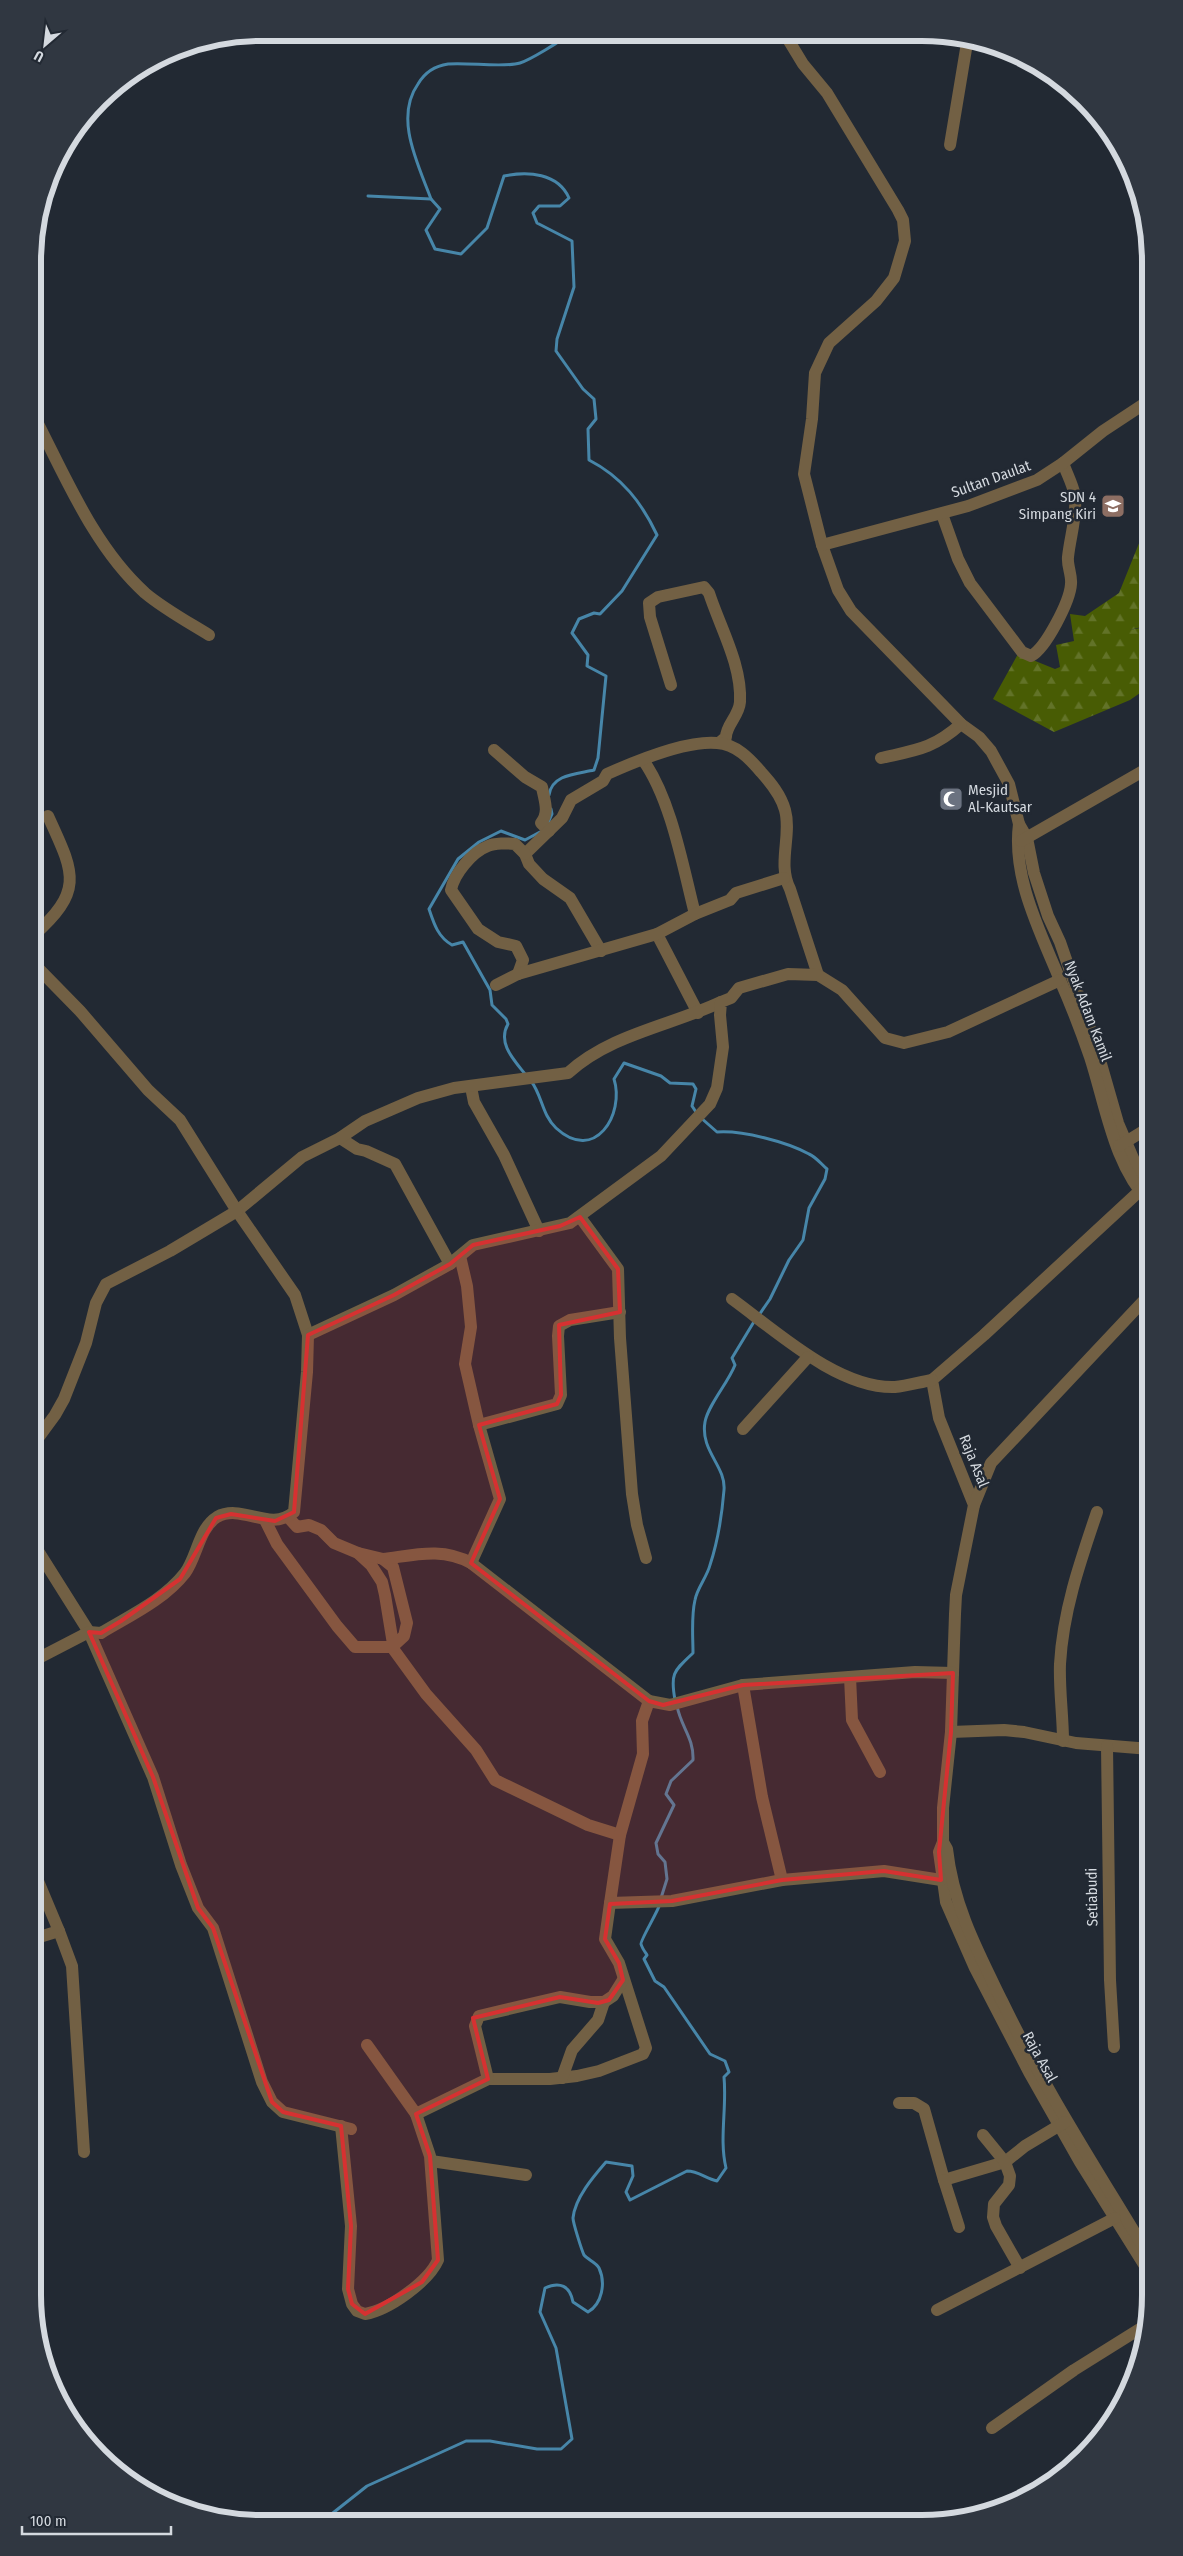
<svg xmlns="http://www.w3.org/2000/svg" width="1183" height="2556" viewBox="0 0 1183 2556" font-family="'Fira Sans Condensed',sans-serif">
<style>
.forest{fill:url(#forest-firs)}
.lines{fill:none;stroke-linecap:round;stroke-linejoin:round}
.stream{stroke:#4786a9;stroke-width:3}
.street{stroke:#726044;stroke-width:12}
.marked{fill:#d63131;fill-opacity:0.2;stroke:#d63131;stroke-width:4;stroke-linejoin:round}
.labels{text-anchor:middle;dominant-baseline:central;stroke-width:5;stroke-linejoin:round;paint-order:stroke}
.street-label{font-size:15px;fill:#d4d9df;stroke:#222933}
.poi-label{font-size:15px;fill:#d4d9df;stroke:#222933;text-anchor:end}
.rim{fill:none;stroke:#d4d9df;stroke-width:6}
</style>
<defs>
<pattern id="forest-firs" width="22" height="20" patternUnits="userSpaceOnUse" patternTransform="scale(1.25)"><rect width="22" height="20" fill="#485c04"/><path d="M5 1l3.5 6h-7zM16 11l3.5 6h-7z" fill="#627328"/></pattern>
</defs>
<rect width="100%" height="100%" fill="#222933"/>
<path class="forest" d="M 1150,516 L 1150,625 L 1129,630 L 1146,627 L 1150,635 L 1150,686 L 1130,700 L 1054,732 L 993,699 L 1018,654 L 1055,669 L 1060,667 L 1056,645 L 1074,641 L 1070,614 L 1085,616 L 1119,593 Z"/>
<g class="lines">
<g class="stream">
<path d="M 368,196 L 431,199 L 440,209 L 426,230 L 435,249 L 461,254 L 487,228 L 504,176 C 528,171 558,173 569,198 L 560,206 L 539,206 L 533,213 L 537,223 L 572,241 L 574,287 L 557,339 L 556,351 L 583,389 L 594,399 L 596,419 L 588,429 L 589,460 C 622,477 642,503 657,535 L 622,591 L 600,614 L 594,613 L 579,619 L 572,633 L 588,655 L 587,666 L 606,676 L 598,758 L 594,770 C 577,774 552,774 549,795"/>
<path d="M 431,199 C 418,164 394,118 418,84 C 425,72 434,66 448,64 C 467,62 504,68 520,63 C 530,60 561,41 569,34"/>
<path d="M 548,823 L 552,814 L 551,809"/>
<path d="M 525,1074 C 514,1060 497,1043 508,1024 L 506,1019 L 492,1005 L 490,990 L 463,942 L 452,945 C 438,937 434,924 429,909 L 458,859 L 479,842 L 501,831 L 525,840 L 540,832"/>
<path d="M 531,1081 C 542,1095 542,1115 556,1128 C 595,1164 625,1114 614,1079 L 624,1063 L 661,1076 L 670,1083 L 693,1084 L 696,1089 L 692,1106 L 696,1112"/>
<path d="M 700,1117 L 717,1132 C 742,1130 787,1142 809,1154 C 816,1157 821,1164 827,1169 L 825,1179 L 809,1208 L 803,1240 L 789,1260 L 770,1299 L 759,1315"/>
<path d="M 675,1700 C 670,1673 674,1671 693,1653 C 693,1636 691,1617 695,1600 C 697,1588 707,1577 710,1565 C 718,1541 722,1514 724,1490 C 726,1466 700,1451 705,1422 C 708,1405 728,1383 735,1365 L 732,1358 L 755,1320"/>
<path d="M 661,1898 L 667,1879 L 665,1862 L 658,1854 L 656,1843 L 674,1805 L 666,1794 L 671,1781 L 693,1760 C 694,1738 681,1727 677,1706"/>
<path d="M 324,2520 L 367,2486 L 466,2441 L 490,2441 L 537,2449 L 561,2449 L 572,2439 L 556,2348 L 540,2312 L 545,2288 C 560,2281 570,2286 573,2302 L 588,2312 C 602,2304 606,2283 599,2268 C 596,2262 588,2260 584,2255 C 582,2251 573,2223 573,2218 C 575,2198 593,2177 606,2162 L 632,2166 L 633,2176 L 626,2192 L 630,2200 L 687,2171 C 699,2171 706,2179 717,2181 L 726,2168 C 719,2139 727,2108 724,2077 L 729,2072 L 725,2061 L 710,2054 L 664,1987 L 655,1981 L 644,1959 L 647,1955 C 645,1952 642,1948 641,1944 C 640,1941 657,1913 660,1904"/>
</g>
<g class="street">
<path d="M 786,36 L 803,64 L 827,93 L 898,210 L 903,220 L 905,241 L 894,278 L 876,301 L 829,343 L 815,373 L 812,419 L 804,474 L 822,545 L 838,590 L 851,611 L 961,724 L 979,737 L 991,751 L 1009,784 L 1019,824 L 1027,838 L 1034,873 L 1048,916 L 1060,942 L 1095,1043 L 1118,1123 L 1145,1186 L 1150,1191"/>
<path d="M 950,145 L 968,37"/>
<path d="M 33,414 C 65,475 93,546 145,593 C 164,609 188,622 209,635"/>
<path d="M 942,514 L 958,559 L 970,583 L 1022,652 L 1031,656 C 1046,648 1070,601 1071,584 C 1072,575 1067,566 1068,557 C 1070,537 1077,517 1075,496 C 1073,485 1067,474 1063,463"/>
<path d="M 822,545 L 968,506 L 1037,480 L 1063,463 L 1103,431 L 1150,400"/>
<path d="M 671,685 L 650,617 L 649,603 L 658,597 L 704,587 L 709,593 C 720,627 742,665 740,702 C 739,716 726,725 726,737 L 719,743"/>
<path d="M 494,750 L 525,777 L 542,787 C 544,800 550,812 541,823 L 549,831"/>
<path d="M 881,758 C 916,750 933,749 961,724"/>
<path d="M 643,760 C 671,799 683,867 695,914"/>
<path d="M 1019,824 C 1012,878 1040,931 1060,980 C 1071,1005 1081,1031 1090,1057 C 1106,1106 1113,1164 1150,1203"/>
<path d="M 1021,841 L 1150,767"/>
<path d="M 657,934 L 698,1013"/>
<path d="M 33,936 C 85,890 74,873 48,816"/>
<path d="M 601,951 L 570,898 L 543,879 L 529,864 L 525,854 L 562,818 L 571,800 L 603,781 L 607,774 C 636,761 686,740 717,743 C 736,744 750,759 761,772 C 771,783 781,795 785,810 C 792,835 777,864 790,889 L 818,975"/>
<path d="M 518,974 L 523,960 L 516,946 L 498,942 L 478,929 L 451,890 C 454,874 472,852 488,846 C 494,843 508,843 515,844 L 525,854"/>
<path d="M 496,985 L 518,974 L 657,934 L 695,914 L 730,900 L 736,893 L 784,878"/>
<path d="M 471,1087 L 474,1102 L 504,1155 L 539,1231"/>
<path d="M 340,1138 L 357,1149 L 366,1151 L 395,1164 L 450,1264"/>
<path d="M 1119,1146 L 1150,1127"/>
<path d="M 1145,1186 L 984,1335 L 932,1380 L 939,1418 L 974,1505 L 956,1595 L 955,1614 L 951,1732 L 943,1808 L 943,1842 L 939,1852 L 946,1902 L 975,1968 L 1029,2072 L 1080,2162 L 1150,2274"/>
<path d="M 580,1217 L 618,1269 L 620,1338 L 632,1494 L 637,1525 L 646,1558"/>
<path d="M 460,1256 L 467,1286 L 471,1327 L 465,1364 L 479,1425 L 500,1499 L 471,1563"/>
<path d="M 732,1299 C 775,1330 838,1389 895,1387 C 907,1386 920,1382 932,1380"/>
<path d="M 308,1335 L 295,1295 L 237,1211 L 302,1157 L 340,1138 L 365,1121 L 418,1098 L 454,1088 L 568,1073 C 611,1034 670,1026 721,1002"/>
<path d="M 479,1425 L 557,1404 L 561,1395 L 558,1336 L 559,1326 L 570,1320 L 620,1312"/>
<path d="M 743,1429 L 808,1357"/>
<path d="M 33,1445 L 55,1415 L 64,1399 L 86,1343 L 96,1303 L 106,1284 L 170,1251 L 237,1211 L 180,1120 L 148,1090 L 80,1011 L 33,963"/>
<path d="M 974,1505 L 991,1463 L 1150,1294"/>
<path d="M 288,1517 L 297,1527 L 309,1525 L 321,1530 L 334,1543 L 358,1553 L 371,1565 L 382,1582 L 385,1595 L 394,1650 L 426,1694 L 476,1750 L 495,1780 L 588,1825 L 620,1835"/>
<path d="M 265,1520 L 277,1544 L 337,1626 L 355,1647 L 392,1647 L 404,1636 L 407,1623 L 393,1567 L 383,1559 L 358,1553"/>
<path d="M 33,1543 L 89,1632 L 153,1777 L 181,1865 L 198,1908 L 213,1928 L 262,2082 L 272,2102 L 283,2112 L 351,2129"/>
<path d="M 383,1559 C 415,1555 442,1547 471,1563 L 649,1701"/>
<path d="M 33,1661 L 89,1632 L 101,1633 C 129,1616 164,1600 185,1573 C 197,1557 199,1528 217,1517 C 242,1503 270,1533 294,1512 L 307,1372 L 308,1335 L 394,1295 L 450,1264 L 473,1245 L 570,1223 L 661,1156 L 710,1104 L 717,1088 L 723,1047 L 720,1015 L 721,1002 L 731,998 L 739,988 L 788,974 L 818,975 L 842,990 L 885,1038 L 904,1043 L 948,1032 L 1060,980"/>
<path d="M 850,1677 L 852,1720 L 880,1772"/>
<path d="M 743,1685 L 762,1797 L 782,1880"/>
<path d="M 951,1732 L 1004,1730 L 1024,1732 L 1076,1743 L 1150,1749"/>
<path d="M 1063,1741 C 1063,1716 1059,1689 1060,1664 C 1063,1611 1080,1562 1097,1512"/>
<path d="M 1107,1746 L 1110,1980 L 1114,2047"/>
<path d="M 943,1842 L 947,1849 C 953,1905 978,1952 1002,2001 C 1045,2090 1099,2173 1150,2258"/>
<path d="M 941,1880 L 884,1871 L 782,1880 L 672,1901 L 610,1903 L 620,1835 L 643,1754 L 642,1721 L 649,1701 L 670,1705 L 743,1685 L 915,1672 L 953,1673"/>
<path d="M 59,1931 L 72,1966 L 84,2152"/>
<path d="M 33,1939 L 59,1931 L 33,1869"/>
<path d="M 367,2045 L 416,2114 L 488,2079 L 550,2079 L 577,2076 L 599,2071 L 643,2054 L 646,2048 L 619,1963 L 605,1939 L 610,1903"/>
<path d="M 562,2078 L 572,2050 L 598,2020 L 604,2002"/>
<path d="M 488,2079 L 475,2026 L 479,2016 L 560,1997 L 590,2002 L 604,2002 L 613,1996 L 623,1980"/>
<path d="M 899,2103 L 914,2103 L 924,2109 L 944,2180 L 1005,2162 L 1025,2146 L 1065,2122"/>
<path d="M 341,2126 L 351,2226 L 348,2289 L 352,2304 L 357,2311 L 365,2314 C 389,2310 429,2281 438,2260 L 430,2156 L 416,2114"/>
<path d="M 983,2135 L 1005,2162 L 1010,2176 L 1009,2185 L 994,2204 L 993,2217 L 996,2226 L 1020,2268"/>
<path d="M 431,2161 L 526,2175"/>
<path d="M 944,2180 L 959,2227"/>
<path d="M 937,2310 L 1115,2218"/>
<path d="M 992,2428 L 1074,2370 L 1146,2325"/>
</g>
</g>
<path class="marked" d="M 580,1217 L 618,1269 L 620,1312 L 559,1325 L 561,1395 L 557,1404 L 479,1425 L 500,1499 L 471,1563 L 649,1701 L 663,1705 L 743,1685 L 953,1673 L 951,1732 L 939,1852 L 941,1880 L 884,1871 L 782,1880 L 672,1901 L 610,1904 L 605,1939 L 619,1963 L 623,1980 L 609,2000 L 598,2003 L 560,1997 L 473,2018 L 488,2079 L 416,2114 L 430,2156 L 438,2260 L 422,2282 L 365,2314 L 352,2304 L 348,2289 L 351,2226 L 341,2126 L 283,2112 L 272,2102 L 213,1928 L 198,1908 L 153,1777 L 89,1632 L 101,1633 L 121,1621 L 180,1579 L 216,1518 L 231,1514 L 275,1521 L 294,1512 L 308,1335 L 394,1295 L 450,1264 L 473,1245 L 560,1226 Z"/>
<defs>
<g id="school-square" transform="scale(1.25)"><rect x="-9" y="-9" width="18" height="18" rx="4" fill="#8d6e63" stroke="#222933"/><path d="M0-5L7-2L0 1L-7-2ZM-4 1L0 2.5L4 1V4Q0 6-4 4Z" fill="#fff"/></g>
<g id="mosque-square" transform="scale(1.25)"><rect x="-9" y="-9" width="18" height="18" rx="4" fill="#6b7280" stroke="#222933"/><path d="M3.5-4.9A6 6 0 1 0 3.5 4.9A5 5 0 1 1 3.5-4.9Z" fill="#fff"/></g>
</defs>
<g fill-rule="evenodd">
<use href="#school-square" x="1113" y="506"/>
<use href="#mosque-square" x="951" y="799"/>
</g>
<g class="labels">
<g class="street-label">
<text transform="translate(991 479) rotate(-20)">Sultan Daulat</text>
<text transform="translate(1088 1011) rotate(69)">Nyak Adam Kamil</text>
<text transform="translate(974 1461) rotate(68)">Raja Asal</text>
<text transform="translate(1092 1897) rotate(-91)">Setiabudi</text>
<text transform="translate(1040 2057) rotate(61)">Raja Asal</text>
</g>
<g class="poi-label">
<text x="1096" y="497">SDN 4<tspan x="1096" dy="17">Simpang Kiri</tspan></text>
<text x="968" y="790" text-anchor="start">Mesjid<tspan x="968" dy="17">Al-Kautsar</tspan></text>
</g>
</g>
<path d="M0 0H1183V2556H0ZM261 41H922A220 220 0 0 1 1142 261V2295A220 220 0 0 1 922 2515H261A220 220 0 0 1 41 2295V261A220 220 0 0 1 261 41Z" fill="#303741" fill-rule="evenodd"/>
<path class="rim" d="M261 41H922A220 220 0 0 1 1142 261V2295A220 220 0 0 1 922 2515H261A220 220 0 0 1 41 2295V261A220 220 0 0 1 261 41Z"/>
<g transform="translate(45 45) rotate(208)" stroke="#222933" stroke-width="4" paint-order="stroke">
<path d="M0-4L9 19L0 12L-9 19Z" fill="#d4d9df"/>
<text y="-8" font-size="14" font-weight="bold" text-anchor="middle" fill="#d4d9df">U</text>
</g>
<path d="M22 2526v8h149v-8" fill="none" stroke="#d4d9df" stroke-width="2.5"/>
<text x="30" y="2526" font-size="15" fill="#d4d9df" stroke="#222933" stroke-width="4" paint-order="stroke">100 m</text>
</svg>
